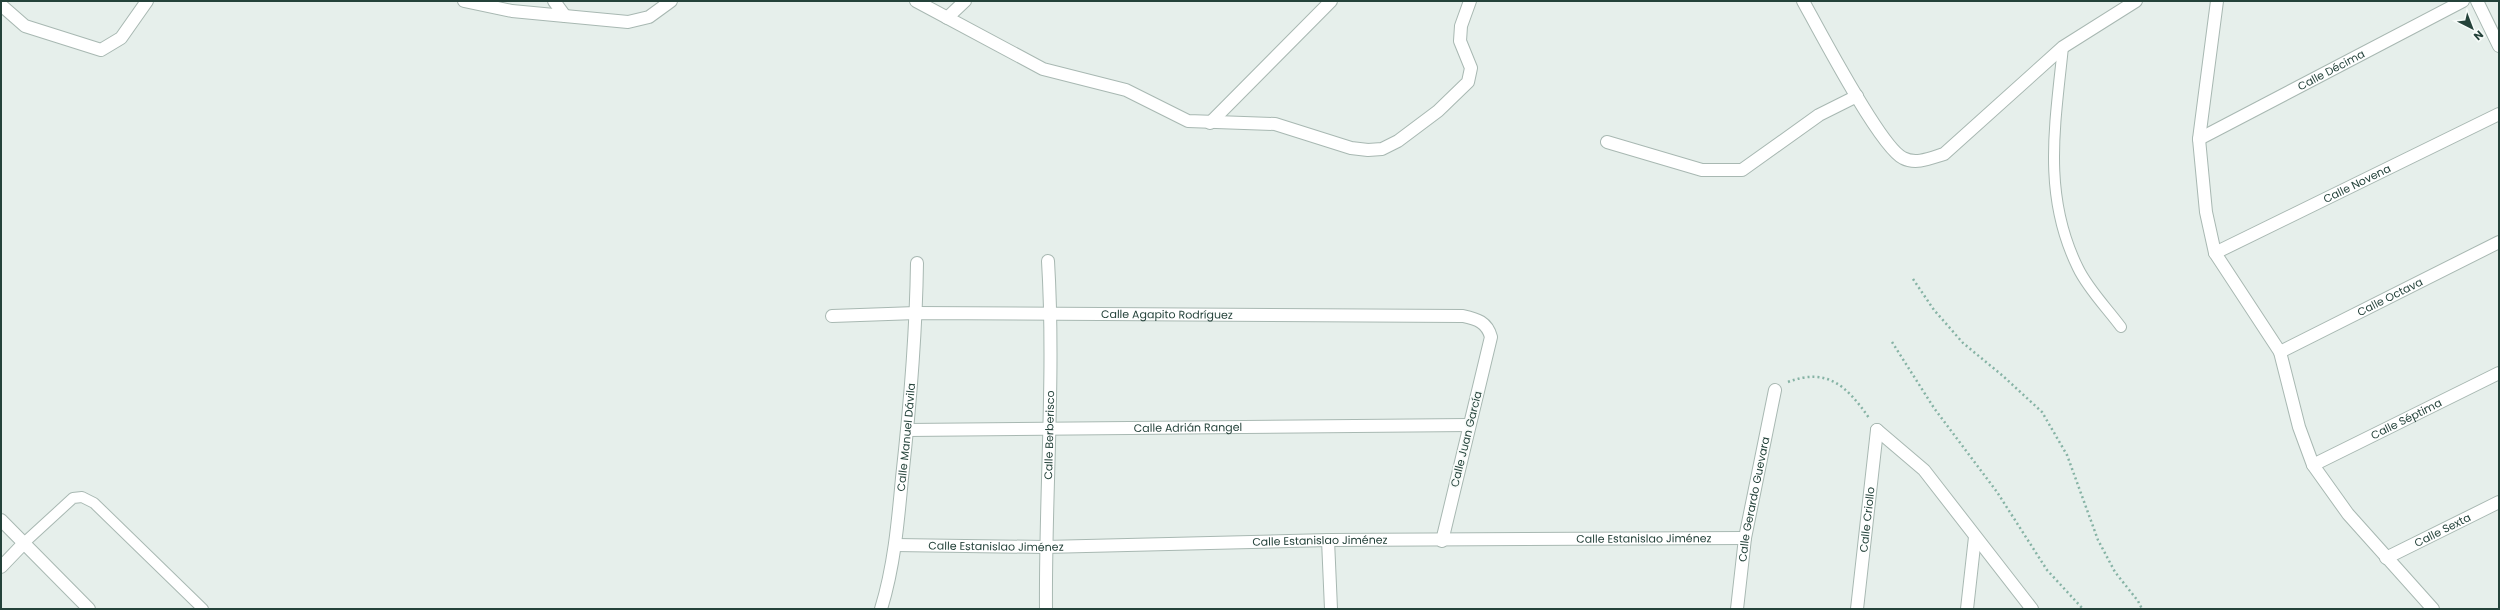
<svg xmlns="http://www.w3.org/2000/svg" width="2500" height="610" viewBox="0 0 2500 610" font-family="Poppins,sans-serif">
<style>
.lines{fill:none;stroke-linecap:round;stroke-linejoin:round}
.service-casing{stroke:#a8b8b2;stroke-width:12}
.minor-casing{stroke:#a8b8b2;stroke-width:14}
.path{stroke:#86b3a5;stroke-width:2.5;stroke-dasharray:2 3;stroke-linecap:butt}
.service{stroke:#fff;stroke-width:10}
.minor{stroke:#fff;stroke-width:12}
.labels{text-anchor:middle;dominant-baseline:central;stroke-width:3.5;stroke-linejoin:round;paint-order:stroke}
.street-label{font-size:11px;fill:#24423a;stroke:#f7fbf9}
</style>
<rect width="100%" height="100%" fill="#e6efeb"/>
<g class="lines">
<g class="service-casing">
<g id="service">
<path d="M 2063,47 C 2055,125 2042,195 2078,268 C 2088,289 2107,308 2121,327"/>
<path d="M 25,542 L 73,498 L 82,497 L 94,503 L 203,609"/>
</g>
</g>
<g class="minor-casing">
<g id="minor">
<path d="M 464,1 L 512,11 L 628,22 L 649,17 L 671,1"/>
<path d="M 554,1 L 565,16"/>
<path d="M 916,1 L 1043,69 L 1126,90 L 1188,121 L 1275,124 L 1351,148 L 1368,150 L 1382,149 L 1398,141 L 1438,111 L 1468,82 L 1471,68 L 1460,41 L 1461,26 L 1470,1"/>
<path d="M 1803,1 C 1818,28 1880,147 1903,158 C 1916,165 1931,158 1944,154 L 2063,47 L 2136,1"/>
<path d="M 2217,1 L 2199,139 L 2206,212 L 2215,253 L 2280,352 L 2299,427 L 2313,465 L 2348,514 L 2433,609"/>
<path d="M 2477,1 L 2499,46"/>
<path d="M 1,5 L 25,26 L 101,50 L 121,38 L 147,1"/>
<path d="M 947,18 L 965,1"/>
<path d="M 1210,123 L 1331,1"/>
<path id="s1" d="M 2199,139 L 2463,1"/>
<path d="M 1607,142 L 1702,170 L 1742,170 L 1819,115 L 1857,96"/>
<path id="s2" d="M 2215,253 L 2499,114"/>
<path id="s3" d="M 832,316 L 916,313 L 1463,316 C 1477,319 1487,322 1491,337 L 1442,541"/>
<path id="s4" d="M 2280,352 L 2499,242"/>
<path id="s5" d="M 907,430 L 1469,425"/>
<path d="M 1877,430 L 1924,470 L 2032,609"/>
<path id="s6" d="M 2313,465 L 2499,373"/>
<path d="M 1,520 L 89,609"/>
<path d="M 1328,540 L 1331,609"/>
<path id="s7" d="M 895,545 L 1045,547 L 1328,540 L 1745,538"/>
<path id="s8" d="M 2386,558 L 2499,502"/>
<path d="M 1,567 L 25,542"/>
<path id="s9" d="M 881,609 C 894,567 898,522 902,478 C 910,406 916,335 917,263"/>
<path id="s10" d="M 1046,609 C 1045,493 1055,377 1048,261"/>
<path id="s11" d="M 1737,609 L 1745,538 L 1775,390"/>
<path id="s12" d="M 1857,609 L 1877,430"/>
<path d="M 1967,609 L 1975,537"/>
</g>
</g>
<g class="path">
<path d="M 1913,279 L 1934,310 L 1963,343 L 2003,376 L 2042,412 L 2067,455 L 2098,540 L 2115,572 L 2138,601 L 2142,609"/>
<path d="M 1892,342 L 1934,408 L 1997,492 L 2047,570 L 2083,609"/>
<path d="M 1788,382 C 1827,367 1847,386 1869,418"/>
</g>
<use href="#service" class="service"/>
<use href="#minor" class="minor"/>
</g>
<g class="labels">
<g class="street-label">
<text stroke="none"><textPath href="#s1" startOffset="149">Calle Décima</textPath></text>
<text stroke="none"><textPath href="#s2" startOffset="158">Calle Novena</textPath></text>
<text stroke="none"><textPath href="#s4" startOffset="123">Calle Octava</textPath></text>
<text stroke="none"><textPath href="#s3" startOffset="335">Calle Agapito Rodríguez</textPath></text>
<text stroke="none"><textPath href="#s6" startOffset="104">Calle Séptima</textPath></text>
<text stroke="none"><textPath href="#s5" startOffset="281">Calle Adrián Rangel</textPath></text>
<text stroke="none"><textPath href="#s10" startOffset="174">Calle Berberisco</textPath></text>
<text stroke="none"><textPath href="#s9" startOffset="174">Calle Manuel Dávila</textPath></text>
<text transform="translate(1466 439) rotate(-76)">Calle Juan García</text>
<text stroke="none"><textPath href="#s11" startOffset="111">Calle Gerardo Guevara</textPath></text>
<text stroke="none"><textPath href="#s12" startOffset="90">Calle Criollo</textPath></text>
<text stroke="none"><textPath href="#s8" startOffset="63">Calle Sexta</textPath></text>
<text stroke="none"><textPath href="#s7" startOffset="749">Calle Estanislao Jiménez</textPath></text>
<text stroke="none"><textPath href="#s7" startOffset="425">Calle Estanislao Jiménez</textPath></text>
<text stroke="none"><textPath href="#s7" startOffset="101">Calle Estanislao Jiménez</textPath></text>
</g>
</g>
<rect width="2500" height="610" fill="none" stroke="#24423a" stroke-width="4"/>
<g transform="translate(2472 28) rotate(138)" stroke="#f7fbf9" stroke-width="3" paint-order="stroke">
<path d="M0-3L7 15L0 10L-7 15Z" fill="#24423a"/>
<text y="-6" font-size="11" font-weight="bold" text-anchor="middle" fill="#24423a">N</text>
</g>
</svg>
